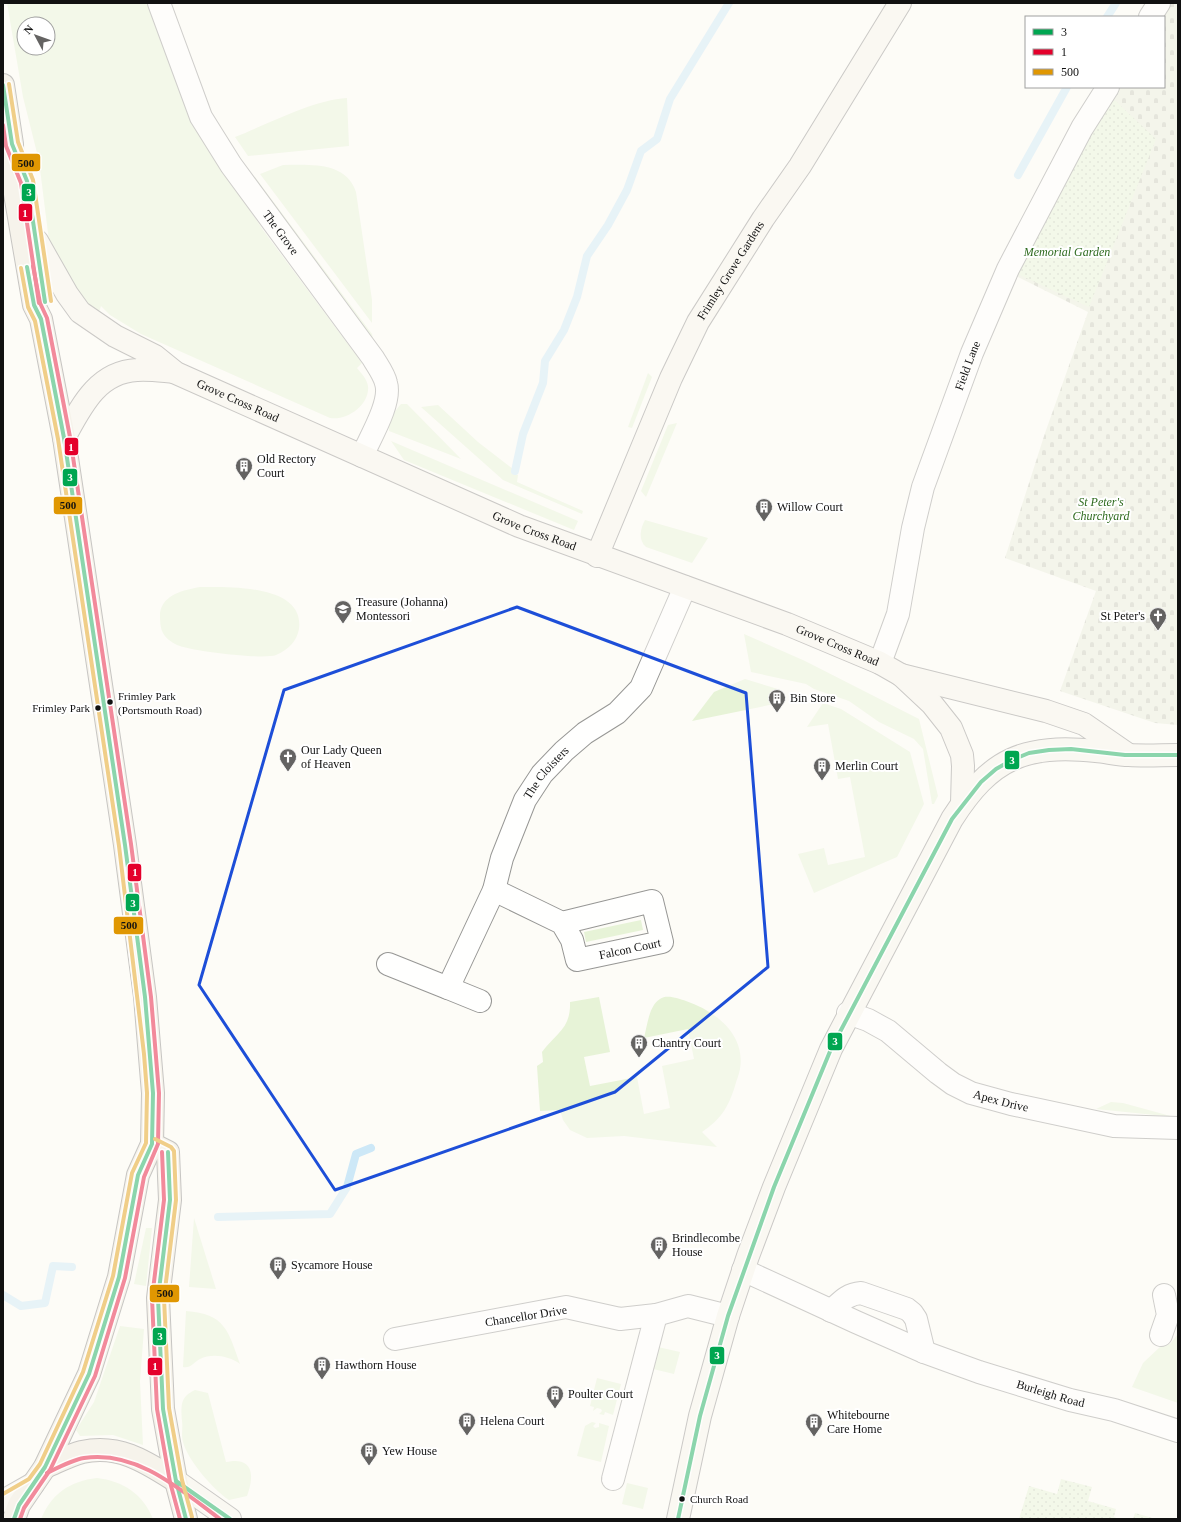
<svg xmlns="http://www.w3.org/2000/svg" width="1181" height="1522" viewBox="0 0 1181 1522" font-family="Georgia,serif">
<style>
.grass{fill:#e7f3d7;fill-rule:evenodd}
.cemetery{fill:url(#cemetery-stones)}
.garden{fill:url(#garden-dots)}
.lines{fill:none;stroke-linecap:round;stroke-linejoin:round}
.stream{stroke:#cde8f7;stroke-width:8}
.street-casing{stroke:#979795;stroke-width:24}
.secondary-casing{stroke:#8e8d8b;stroke-width:24}
.primary-casing{stroke:#858482;stroke-width:24}
.street{stroke:#fffffe;stroke-width:22}
.secondary{stroke:#f6f4eb;stroke-width:22}
.primary{stroke:#ede9dc;stroke-width:22}
.bus-1-casing{stroke:#fff;stroke-width:7}
.bus-2-casing{stroke:#fff;stroke-width:7}
.bus-3-casing{stroke:#fff;stroke-width:7}
.bus-1{stroke:#00a651;stroke-width:4}
.bus-2{stroke:#e4002b;stroke-width:4}
.bus-3{stroke:#e09702;stroke-width:4}
.marked{fill:none;stroke:#1d4ed8;stroke-width:3;stroke-linejoin:round}
.bus-dot{fill:#111;stroke:#fff;stroke-width:1.5}
.labels{text-anchor:middle;dominant-baseline:central;stroke-width:4;stroke-linejoin:round;paint-order:stroke}
.bus-label{font-size:11px;fill:#111;stroke:#fff;text-anchor:start}
.street-label{font-size:12px;fill:#111;stroke:#fff}
.park-label{font-size:12px;font-style:italic;fill:#2f6b1f;stroke:#fff}
.poi-label{font-size:12px;fill:#111;stroke:#fff;text-anchor:start}
.line-badge{stroke:#fff;stroke-width:1.5}
.badge-label{font-size:11px;text-anchor:middle;font-weight:bold;fill:#fff}
.pale-badge-label{font-size:11px;text-anchor:middle;font-weight:bold;fill:#111}
</style>
<defs>
<pattern id="cemetery-stones" width="16" height="16" patternUnits="userSpaceOnUse"><rect width="16" height="16" fill="#e9eedb"/><path d="M2 7V4a2 2 0 0 1 4 0v3zM10 15v-3a2 2 0 0 1 4 0v3z" fill="#c7cbbb"/></pattern>
<pattern id="garden-dots" width="8" height="8" patternUnits="userSpaceOnUse"><rect width="8" height="8" fill="#e7f3d7"/><path d="M2 2h.1M6 6h.1" fill="none" stroke="#c5cfb8" stroke-width="1.8" stroke-linecap="round"/></pattern>
</defs>
<rect width="100%" height="100%" fill="#fdfcf7"/>
<g class="grass">
<path d="M 7,3 L 148,3 L 171,69 L 195,127 L 263,230 L 362,363 L 357,368 C 361,373 367,379 368,386 C 370,405 347,421 330,418 L 141,334 L 110,315 L 101,306 L 98,315 L 83,300 L 50,249 L 39,161 L 23,97 ZM 24,24 L 48,24 L 48,48 L 24,48 Z"/>
<path d="M 347,98 L 349,146 L 248,156 L 235,137 C 268,124 313,100 347,98 Z"/>
<path d="M 283,165 C 309,165 346,161 356,192 L 372,300 L 372,323 L 260,174 Z"/>
<path d="M 255,177 L 372,334 L 374,345 L 251,181 Z"/>
<path d="M 648,373 L 652,377 L 632,428 L 628,427 Z"/>
<path d="M 401,404 L 407,404 L 461,459 L 389,431 C 387,421 394,412 401,404 Z"/>
<path d="M 438,405 L 478,442 L 513,469 L 513,473 L 518,475 L 517,482 L 583,511 L 582,514 L 503,480 L 421,407 Z"/>
<path d="M 677,423 L 646,497 L 641,491 L 668,425 Z"/>
<path d="M 391,441 L 578,521 L 574,530 L 404,460 Z"/>
<path d="M 645,520 L 708,538 L 692,563 L 646,547 C 638,540 640,529 645,520 Z"/>
<path d="M 200,587 C 228,587 305,584 299,629 C 297,641 288,650 276,655 C 264,660 190,651 177,645 C 171,642 165,638 162,631 C 160,626 160,618 160,613 C 163,594 184,590 200,587 Z"/>
<path d="M 744,634 L 805,661 L 919,719 L 938,796 L 934,804 L 932,804 L 923,749 L 914,739 L 879,722 L 849,701 L 814,689 L 806,684 L 751,672 Z"/>
<path d="M 745,679 L 781,690 L 784,702 L 692,721 L 714,692 Z"/>
<path d="M 823,703 L 841,709 L 910,752 L 924,804 L 897,857 L 814,893 L 798,854 L 824,848 L 828,865 L 865,857 L 850,777 L 838,779 L 828,724 L 807,727 Z"/>
<path d="M 641,920 L 643,930 L 586,942 L 584,932 Z"/>
<path d="M 599,997 L 610,1052 L 584,1057 L 590,1086 L 637,1077 L 644,1114 L 670,1108 L 662,1066 L 694,1059 L 688,1029 L 644,1038 C 647,1027 649,1005 660,999 C 667,994 679,999 686,1001 C 715,1011 746,1034 740,1069 C 739,1075 736,1081 735,1086 C 728,1108 721,1119 702,1132 L 717,1147 L 624,1136 L 587,1138 L 570,1130 L 563,1120 L 560,1110 L 540,1111 L 537,1066 L 543,1062 L 542,1052 C 556,1033 571,1029 570,1002 Z"/>
<path d="M 1111,1102 L 1123,1103 L 1174,1117 L 1096,1109 Z"/>
<path d="M 194,1218 L 216,1289 L 189,1287 Z"/>
<path d="M 146,1228 L 152,1228 L 146,1286 L 134,1284 Z"/>
<path d="M 186,1311 C 225,1314 228,1330 240,1364 C 229,1356 212,1353 200,1359 C 194,1362 190,1369 183,1367 Z"/>
<path d="M 120,1326 L 144,1329 L 140,1381 L 143,1445 L 113,1435 L 80,1436 L 76,1430 L 94,1402 Z"/>
<path d="M 1178,1334 L 1178,1403 L 1132,1387 L 1143,1363 L 1161,1346 L 1170,1344 Z"/>
<path d="M 658,1347 L 680,1352 L 674,1374 L 653,1369 Z"/>
<path d="M 597,1378 L 621,1384 L 613,1415 L 605,1412 L 604,1415 L 599,1414 L 602,1411 L 601,1409 L 597,1408 L 593,1411 L 594,1407 L 590,1406 Z"/>
<path d="M 195,1390 L 208,1393 L 226,1462 C 253,1456 255,1475 247,1496 L 229,1500 C 214,1490 188,1461 183,1442 C 181,1436 183,1427 182,1421 C 181,1405 180,1397 195,1390 Z"/>
<path d="M 592,1422 L 596,1423 L 593,1426 L 595,1428 L 599,1427 L 599,1423 L 609,1426 L 601,1462 L 577,1456 L 585,1426 Z"/>
<path d="M 97,1478 C 123,1481 143,1494 153,1519 L 41,1519 C 51,1494 70,1481 97,1478 Z"/>
<path d="M 627,1483 L 648,1488 L 643,1509 L 622,1504 Z"/>
</g>
<path class="cemetery" d="M 1163,3 L 1178,3 L 1178,725 L 1155,723 L 1060,691 L 1096,591 L 1005,558 L 1045,433 L 1088,312 L 1010,273 L 1112,87 L 1164,87 L 1164,17 L 1154,17 Z"/>
<g class="garden">
<path d="M 1108,94 L 1156,139 L 1089,307 L 1011,271 Z"/>
<path d="M 1061,1479 L 1092,1487 L 1088,1501 L 1116,1509 L 1114,1517 L 1119,1519 L 1019,1519 L 1029,1486 L 1057,1494 Z"/>
<path d="M 1135,1513 L 1156,1519 L 1133,1519 Z"/>
</g>
<g class="lines">
<g class="stream">
<path d="M 1107,17 L 1116,3"/>
<path d="M 1018,175 L 1067,87"/>
<path d="M 515,471 L 523,434 L 543,383 L 545,361 L 564,330 L 577,297 L 587,256 L 608,225 L 627,190 L 641,151 L 657,139 L 670,99 L 729,3"/>
<path d="M 218,1217 L 330,1214 L 347,1187 L 356,1154 L 371,1148"/>
<path d="M 3,1295 L 21,1306 L 45,1303 L 53,1266 L 72,1267"/>
</g>
<g class="street-casing">
<g id="street">
<path id="s1" d="M 159,3 L 201,117 L 231,165 L 373,358 C 377,365 384,374 386,383 C 392,402 370,438 362,456"/>
<path d="M 1150,17 L 1159,3"/>
<path id="s2" d="M 880,663 L 898,614 L 913,528 L 923,487 L 972,353 L 1008,269 L 1082,128 L 1108,87"/>
<path id="s3" d="M 494,890 L 562,923 L 572,940 L 577,960 L 662,942 L 652,901 L 562,923"/>
<path id="s4" d="M 388,964 L 448,988 L 494,890 L 502,858 L 525,800 L 542,774 L 564,751 L 585,733 L 617,713 L 641,688 L 685,587"/>
<path d="M 448,988 L 480,1001"/>
<path id="s5" d="M 848,1013 L 868,1020 L 888,1031 L 938,1073 L 953,1084 L 971,1093 L 1011,1104 L 1114,1126 L 1178,1128"/>
<path id="s6" d="M 743,1270 L 856,1322 L 924,1352 L 979,1372 L 1070,1400 L 1114,1410 L 1178,1431"/>
<path d="M 831,1311 C 841,1302 847,1294 861,1293 L 907,1309 L 912,1313 L 916,1319 L 924,1352"/>
<path d="M 1161,1335 L 1168,1315 L 1164,1295"/>
<path d="M 395,1339 L 566,1307 L 620,1319 L 656,1315 L 688,1306 L 728,1316"/>
<path d="M 613,1479 L 656,1315"/>
</g>
</g>
<g class="secondary-casing">
<g id="secondary">
<path id="s7" d="M 37,241 L 67,294 L 80,312 L 115,336 L 155,356 L 176,373 L 519,526 L 787,624 L 880,663 L 901,675 L 932,704 L 951,728 L 962,755 L 963,766 L 962,803"/>
<path d="M 64,438 C 81,407 97,372 137,370 C 149,369 162,371 174,372"/>
<path id="s8" d="M 597,556 L 671,378 L 698,322 L 763,219 L 800,166 L 900,3"/>
<path d="M 901,675 L 1046,711 L 1084,724 L 1126,753"/>
<path d="M 176,1481 L 230,1519"/>
<path d="M 3,1501 L 33,1484"/>
<path d="M 678,1519 L 700,1416 L 728,1316 L 748,1256 L 774,1187 L 831,1049 L 952,819 C 991,758 1024,744 1096,751 C 1107,752 1118,755 1129,755 C 1145,756 1162,755 1178,755"/>
</g>
</g>
<g class="primary-casing">
<g id="primary">
<path d="M 3,85 L 12,144 L 13,182 L 34,305 L 41,319 L 64,438 L 125,845 L 145,997 L 153,1093 L 152,1144 L 138,1175 L 119,1277 L 89,1374 L 45,1467 L 19,1505 L 14,1519"/>
<path d="M 152,1144 L 168,1152 L 170,1200 L 158,1298 L 162,1386 L 163,1409 L 176,1481 L 186,1519"/>
<path d="M 45,1467 C 57,1462 70,1455 82,1452 C 120,1444 146,1462 176,1481"/>
</g>
</g>
<use href="#street" class="street"/>
<use href="#secondary" class="secondary"/>
<use href="#primary" class="primary"/>
<g class="bus-1-casing">
<g id="bus-1">
<path d="M 3,85 L 12,144 L 27,181 L 45,302"/>
<path d="M 168,1152 L 170,1200 L 158,1298 L 163,1409 L 176,1481 L 186,1519"/>
<path d="M 176,1481 L 230,1519"/>
<path d="M 14,1519 L 19,1505 L 45,1467 L 89,1374 L 119,1277 L 138,1175 L 152,1144 L 153,1093 L 145,997 L 125,845 L 64,438 L 41,319 L 34,305 L 27,267"/>
<path d="M 678,1519 L 700,1416 L 728,1316 L 774,1187 L 831,1049 L 952,819 L 981,782 L 996,769 L 1012,760 L 1029,753 L 1049,750 L 1071,749 L 1125,755 L 1178,755"/>
</g>
</g>
<g class="bus-2-casing">
<g id="bus-2">
<path d="M 3,125 L 6,146 L 21,183 L 39,303"/>
<path d="M 162,1152 L 164,1200 L 152,1298 L 157,1409 L 170,1482 L 180,1519"/>
<path d="M 47,1473 C 59,1467 72,1460 84,1458 C 137,1450 181,1490 220,1519"/>
<path d="M 20,1519 L 24,1508 L 50,1470 L 95,1376 L 125,1278 L 144,1177 L 158,1144 L 159,1093 L 151,997 L 131,844 L 70,437 L 47,318 L 40,303 L 33,266"/>
</g>
</g>
<g class="bus-3-casing">
<g id="bus-3">
<path d="M 9,84 L 18,142 L 33,180 L 51,301"/>
<path d="M 155,1139 L 171,1147 L 174,1151 L 176,1200 L 164,1298 L 169,1408 L 182,1480 L 192,1517"/>
<path d="M 3,1494 L 29,1479 L 40,1464 L 83,1372 L 113,1276 L 132,1173 L 146,1143 L 147,1093 L 144,1054 L 119,846 L 58,439 L 35,321 L 28,307 L 21,268"/>
</g>
</g>
<use href="#bus-1" class="bus-1"/>
<use href="#bus-2" class="bus-2"/>
<use href="#bus-3" class="bus-3"/>
</g>
<path d="M0 0H1181V1522H0ZM 517,607 L 746,693 L 768,967 L 615,1092 L 335,1190 L 199,985 L 284,690 Z" fill="#fdfcf7" fill-opacity=".55" fill-rule="evenodd"/>
<path class="marked" d="M 517,607 L 746,693 L 768,967 L 615,1092 L 335,1190 L 199,985 L 284,690 Z"/>
<defs>
<g id="building-pin" transform="scale(0.9)"><path d="M0 17L-7.5 6A9.5 9.5 0 1 1 7.5 6Z" fill="#646362" stroke="#fff"/><path d="M-4-6H4V6H1V3H-1V6H-4ZM-2.5-4.3h1.7v1.8h-1.7ZM.8-4.3h1.7v1.8H.8ZM-2.5-1h1.7V.8h-1.7ZM.8-1h1.7V.8H.8Z" fill="#fff"/></g>
<g id="school-pin" transform="scale(0.9)"><path d="M0 17L-7.5 6A9.5 9.5 0 1 1 7.5 6Z" fill="#646362" stroke="#fff"/><path d="M0-5L7-2L0 1L-7-2ZM-4 1L0 2.5L4 1V4Q0 6-4 4Z" fill="#fff"/></g>
<g id="church-pin" transform="scale(0.9)"><path d="M0 17L-7.5 6A9.5 9.5 0 1 1 7.5 6Z" fill="#646362" stroke="#fff"/><path d="M-1.2-6h2.4v3.5h3.3v2.4h-3.3V6h-2.4V-.1h-3.3v-2.4h3.3Z" fill="#fff"/></g>
</defs>
<g fill-rule="evenodd">
<use href="#building-pin" x="244" y="466"/>
<use href="#building-pin" x="764" y="507"/>
<use href="#school-pin" x="343" y="609"/>
<use href="#church-pin" x="1158" y="616"/>
<use href="#building-pin" x="777" y="698"/>
<use href="#church-pin" x="288" y="757"/>
<use href="#building-pin" x="822" y="766"/>
<use href="#building-pin" x="639" y="1043"/>
<use href="#building-pin" x="659" y="1245"/>
<use href="#building-pin" x="278" y="1265"/>
<use href="#building-pin" x="322" y="1365"/>
<use href="#building-pin" x="555" y="1394"/>
<use href="#building-pin" x="467" y="1421"/>
<use href="#building-pin" x="814" y="1422"/>
<use href="#building-pin" x="369" y="1451"/>
</g>
<g class="bus-dot">
<circle cx="110" cy="702" r="3.5"/>
<circle cx="98" cy="708" r="3.5"/>
<circle cx="682" cy="1499" r="3.5"/>
</g>
<g class="labels">
<g class="bus-label">
<text x="118" y="696">Frimley Park<tspan x="118" dy="14">(Portsmouth Road)</tspan></text>
<text x="90" y="708" text-anchor="end">Frimley Park</text>
<text x="690" y="1499">Church Road</text>
</g>
<g class="street-label">
<text stroke="none"><textPath href="#s1" startOffset="262">The Grove</textPath></text>
<text stroke="none"><textPath href="#s8" startOffset="316">Frimley Grove Gardens</textPath></text>
<text stroke="none"><textPath href="#s2" startOffset="311">Field Lane</textPath></text>
<text stroke="none"><textPath href="#s7" startOffset="265">Grove Cross Road</textPath></text>
<text stroke="none"><textPath href="#s7" startOffset="589">Grove Cross Road</textPath></text>
<text stroke="none"><textPath href="#s7" startOffset="913">Grove Cross Road</textPath></text>
<text stroke="none"><textPath href="#s4" startOffset="303">The Cloisters</textPath></text>
<text stroke="none"><textPath href="#s3" startOffset="170">Falcon Court</textPath></text>
<text stroke="none"><textPath href="#s5" startOffset="179">Apex Drive</textPath></text>
<text transform="translate(526 1316) rotate(-9)">Chancellor Drive</text>
<text stroke="none"><textPath href="#s6" startOffset="332">Burleigh Road</textPath></text>
</g>
<g class="park-label">
<text x="1067" y="252">Memorial Garden</text>
<text x="1101" y="502">St Peter's<tspan x="1101" dy="14">Churchyard</tspan></text>
</g>
<g class="poi-label">
<text x="257" y="459">Old Rectory<tspan x="257" dy="14">Court</tspan></text>
<text x="777" y="507">Willow Court</text>
<text x="356" y="602">Treasure (Johanna)<tspan x="356" dy="14">Montessori</tspan></text>
<text x="1145" y="616" text-anchor="end">St Peter's</text>
<text x="790" y="698">Bin Store</text>
<text x="301" y="750">Our Lady Queen<tspan x="301" dy="14">of Heaven</tspan></text>
<text x="835" y="766">Merlin Court</text>
<text x="652" y="1043">Chantry Court</text>
<text x="672" y="1238">Brindlecombe<tspan x="672" dy="14">House</tspan></text>
<text x="291" y="1265">Sycamore House</text>
<text x="335" y="1365">Hawthorn House</text>
<text x="568" y="1394">Poulter Court</text>
<text x="827" y="1415">Whitebourne<tspan x="827" dy="14">Care Home</tspan></text>
<text x="480" y="1421">Helena Court</text>
<text x="382" y="1451">Yew House</text>
</g>
</g>
<g class="line-badge">
<rect x="11" y="153" width="30" height="19" rx="4" fill="#e09702"/>
<rect x="21" y="183" width="15" height="19" rx="4" fill="#00a651"/>
<rect x="18" y="203" width="15" height="19" rx="4" fill="#e4002b"/>
<rect x="64" y="437" width="15" height="19" rx="4" fill="#e4002b"/>
<rect x="62" y="468" width="16" height="19" rx="4" fill="#00a651"/>
<rect x="53" y="496" width="30" height="19" rx="4" fill="#e09702"/>
<rect x="1004" y="750" width="16" height="20" rx="4" fill="#00a651"/>
<rect x="127" y="863" width="15" height="19" rx="4" fill="#e4002b"/>
<rect x="125" y="893" width="15" height="19" rx="4" fill="#00a651"/>
<rect x="113" y="916" width="31" height="19" rx="4" fill="#e09702"/>
<rect x="827" y="1032" width="16" height="19" rx="4" fill="#00a651"/>
<rect x="149" y="1284" width="31" height="19" rx="4" fill="#e09702"/>
<rect x="152" y="1327" width="15" height="19" rx="4" fill="#00a651"/>
<rect x="709" y="1346" width="16" height="19" rx="4" fill="#00a651"/>
<rect x="147" y="1357" width="16" height="19" rx="4" fill="#e4002b"/>
</g>
<g class="badge-label">
<text x="29" y="196">3</text>
<text x="25" y="217">1</text>
<text x="71" y="451">1</text>
<text x="70" y="481">3</text>
<text x="1012" y="764">3</text>
<text x="135" y="876">1</text>
<text x="133" y="907">3</text>
<text x="835" y="1045">3</text>
<text x="160" y="1340">3</text>
<text x="717" y="1359">3</text>
<text x="155" y="1370">1</text>
</g>
<g class="pale-badge-label">
<text x="26" y="167">500</text>
<text x="68" y="509">500</text>
<text x="129" y="929">500</text>
<text x="165" y="1297">500</text>
</g>
<rect width="1181" height="1522" fill="none" stroke="#111111" stroke-width="8"/>
<rect x="1025" y="16" width="140" height="72" fill="#ffffff" stroke="#a0a0a0"/>
<rect x="1033" y="29" width="20" height="6" fill="#00a651" stroke="#a0a0a0"/>
<text x="1061" y="36" font-size="12" fill="#111111">3</text>
<rect x="1033" y="49" width="20" height="6" fill="#e4002b" stroke="#a0a0a0"/>
<text x="1061" y="56" font-size="12" fill="#111111">1</text>
<rect x="1033" y="69" width="20" height="6" fill="#e09702" stroke="#a0a0a0"/>
<text x="1061" y="76" font-size="12" fill="#111111">500</text>
<g transform="translate(36 36) rotate(311)"><circle r="19" fill="#ffffff" stroke="#a0a0a0"/>
<path d="M0-3L7 15L0 10L-7 15Z" fill="#646362"/>
<text y="-6" font-size="11" font-weight="bold" text-anchor="middle" fill="#111111">N</text>
</g>
</svg>
